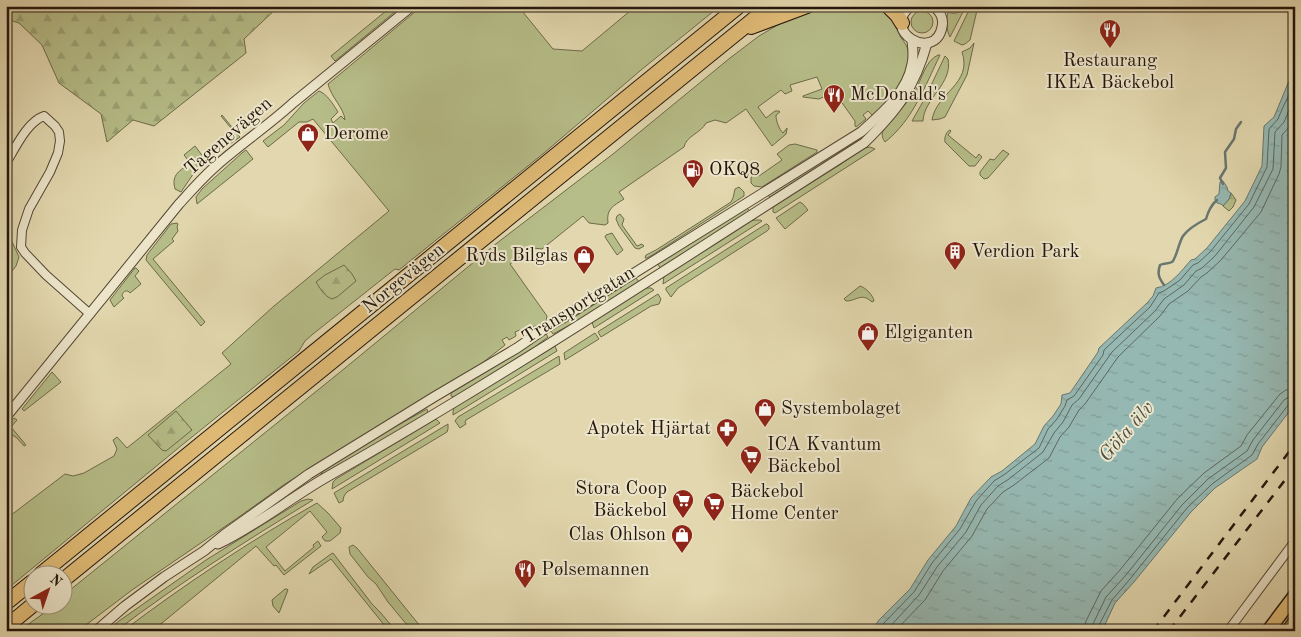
<svg xmlns="http://www.w3.org/2000/svg" width="1301" height="637" viewBox="0 0 1301 637" font-family="'Old Standard TT',serif">
<style>
.green{fill:#b6bd88;stroke:#6d6a4a}
.forest{fill:url(#forest-firs);stroke:#6d6a4a}
.wetland{fill:url(#wetland-marsh);stroke:#6d6a4a}
.water{fill:url(#water-ripples);stroke:#687770}
.lines{fill:none;stroke-linecap:round;stroke-linejoin:round}
.shore{stroke:#5d675f;stroke-width:1}
.stream{stroke:#687770;stroke-width:2.5}
.minor-casing{stroke:#544634;stroke-width:10}
.tertiary-casing{stroke:#544634;stroke-width:11}
.trunk-casing{stroke:#24160c;stroke-width:15}
.motorway-casing{stroke:#24160c;stroke-width:16}
.minor{stroke:#ece5ca;stroke-width:8}
.tertiary{stroke:#ece5ca;stroke-width:9}
.trunk{stroke:#e1bc77;stroke-width:12}
.motorway{stroke:#e1bc77;stroke-width:14}
.rail{stroke:#24160c;stroke-width:2.5;stroke-dasharray:9 9;stroke-linecap:butt}
.labels{text-anchor:middle;dominant-baseline:central;stroke-width:4;stroke-linejoin:round;paint-order:stroke}
.poi-label{font-size:19px;fill:#24160c;stroke:#ece5ca;text-anchor:start}
.street-label{font-size:19px;fill:#24160c;stroke:#ece5ca}
.water-label{font-size:20px;font-style:italic;fill:#4c4f46;stroke:#ece5ca}
</style>
<defs>
<pattern id="forest-firs" width="22" height="20" patternUnits="userSpaceOnUse" patternTransform="scale(1.25)"><rect width="22" height="20" fill="#b6bd88"/><path d="M5 1l3.5 6h-7zM16 11l3.5 6h-7z" fill="#9ca274"/></pattern>
<pattern id="wetland-marsh" width="20" height="14" patternUnits="userSpaceOnUse" patternTransform="scale(1.25)"><rect width="20" height="14" fill="#b6bd88"/><path d="M1 5h8M5 5V1M11 12h8M15 12V8" fill="none" stroke="#9ca274"/></pattern>
<pattern id="water-ripples" width="26" height="14" patternUnits="userSpaceOnUse" patternTransform="scale(1.25)"><rect width="26" height="14" fill="#96b8b2"/><path d="M2 4q2-2 4 0t4 0M15 11q2-2 4 0t4 0" fill="none" stroke="#819d98"/></pattern>
</defs>
<rect width="100%" height="100%" fill="#e2d7ae"/>
<filter id="stains"><feTurbulence type="fractalNoise" baseFrequency=".004" numOctaves="4"/><feColorMatrix values="0 0 0 0 .2 0 0 0 0 .09 0 0 0 0 .02 0 0 0 .5 -.17"/></filter>
<radialGradient id="worn" r=".72"><stop offset=".6" stop-color="#630" stop-opacity="0"/><stop offset="1" stop-color="#630" stop-opacity=".3"/></radialGradient>
<g class="green">
<path d="M 392,6 L 402,6 L 335,61 L 331,56 Z"/>
<path d="M 422,6 L 518,6 L 553,49 L 582,51 L 636,6 L 720,6 L 641,70 L 544,153 L 399,270 L 395,269 L 313,334 L 305,341 L 299,351 L 182,445 L 6,590 L 6,519 L 65,474 L 73,476 L 84,473 L 114,456 L 117,449 L 113,440 L 117,437 L 127,448 L 231,364 L 222,353 L 274,306 L 389,211 L 313,119 L 307,122 L 299,122 L 268,147 L 263,141 L 284,125 L 304,103 L 319,91 C 327,94 333,104 338,112 L 331,119 L 333,123 L 341,116 L 345,120 C 344,108 331,97 328,84 Z"/>
<path d="M 851,6 L 862,6 L 881,10 L 882,9 C 894,20 892,20 899,34 C 901,39 905,42 907,47 C 914,67 900,86 888,99 C 883,105 879,112 872,115 L 868,111 L 863,115 L 866,119 L 856,127 L 855,126 L 855,121 L 835,93 L 832,93 L 819,99 L 803,97 L 803,96 L 822,89 L 817,77 L 790,85 L 792,91 L 785,94 L 781,90 L 758,107 L 766,118 L 775,111 L 779,111 L 780,112 L 776,115 C 776,121 779,129 783,133 L 787,128 L 787,129 L 786,134 L 772,146 L 746,109 L 726,123 L 715,120 L 706,123 C 701,133 686,136 684,147 L 619,192 L 624,199 C 613,206 606,209 608,223 L 605,225 L 589,223 L 583,216 L 542,249 L 533,248 L 510,264 L 547,316 L 546,322 C 538,326 530,327 522,331 L 520,330 L 515,332 L 516,336 L 509,340 L 507,337 L 502,340 L 505,345 L 481,364 L 285,484 L 236,519 L 132,590 L 78,631 L 19,631 L 55,605 L 62,604 L 63,598 L 70,590 L 339,373 L 497,243 L 613,154 L 730,58 L 759,36 L 786,20 L 805,13 L 826,8 L 848,8 Z"/>
<path d="M 971,6 L 978,6 L 970,40 L 965,44 L 962,45 L 954,41 Z"/>
<path d="M 965,8 L 950,37 C 946,29 946,21 948,12 C 955,15 961,12 965,8 Z"/>
<circle cx="922" cy="22" r="11"/>
<path d="M 974,43 L 967,75 L 945,117 L 940,119 L 932,120 C 936,93 973,84 962,52 L 970,48 Z"/>
<path d="M 938,55 L 940,55 C 925,86 913,120 885,142 C 883,139 881,135 883,131 C 885,127 890,123 893,119 C 901,110 908,101 915,91 C 922,79 925,61 938,55 Z"/>
<path d="M 945,56 L 948,59 C 953,84 924,98 923,121 L 912,121 L 925,98 Z"/>
<path d="M 222,115 L 240,137 L 200,164 L 181,192 L 175,189 C 171,174 180,171 190,163 L 184,155 L 195,146 L 204,158 L 235,133 L 221,116 Z"/>
<path d="M 950,130 L 951,131 L 948,135 L 976,158 L 979,154 L 982,157 L 975,166 L 969,166 L 945,142 C 944,139 946,131 950,130 Z"/>
<path d="M 850,140 L 853,145 L 770,198 L 768,194 Z"/>
<path d="M 795,144 L 817,150 L 817,152 L 762,187 L 754,186 L 751,183 L 751,178 L 755,172 L 759,176 L 782,160 L 777,154 L 789,145 Z"/>
<path d="M 870,147 L 875,149 L 775,213 L 773,212 L 773,205 L 776,203 L 780,202 L 841,164 L 864,148 Z"/>
<path d="M 246,150 L 253,159 L 197,204 L 196,197 L 202,189 L 242,153 Z"/>
<path d="M 1003,150 L 1009,154 L 988,178 L 984,179 L 980,175 L 980,172 L 990,159 L 994,160 Z"/>
<path d="M 739,187 L 744,192 L 744,196 L 654,254 L 647,258 L 645,258 L 646,255 L 656,250 L 731,202 L 733,198 L 735,189 Z"/>
<path d="M 800,202 L 803,204 L 808,210 L 785,229 L 776,218 Z"/>
<path d="M 744,208 L 747,208 L 750,211 L 660,268 L 658,264 L 660,262 Z"/>
<path d="M 620,214 L 624,219 L 622,225 L 637,246 L 642,244 L 644,246 L 639,249 L 635,248 L 619,226 L 616,219 L 617,216 Z"/>
<path d="M 755,220 L 761,220 L 762,221 L 663,284 L 664,276 L 749,221 Z"/>
<path d="M 177,223 L 178,224 L 177,227 L 178,231 L 172,239 L 174,241 L 153,259 L 205,322 L 201,326 L 146,260 L 147,255 L 171,224 Z"/>
<path d="M 766,224 L 767,224 L 769,226 L 769,229 L 767,231 L 678,288 L 671,297 L 666,290 L 666,288 Z"/>
<path d="M 612,233 L 623,250 L 617,255 L 605,237 L 606,235 Z"/>
<path d="M 135,268 L 136,268 L 139,271 L 135,276 L 141,284 L 130,293 L 128,291 C 124,291 123,292 122,296 L 124,298 L 114,307 L 110,300 Z"/>
<path d="M 636,278 L 639,282 L 581,319 L 553,334 L 549,328 L 565,323 Z"/>
<path d="M 860,286 C 866,288 873,295 874,301 L 872,302 C 861,292 857,301 846,301 L 844,299 L 845,298 Z"/>
<path d="M 645,288 L 651,288 L 654,290 L 594,328 L 592,322 Z"/>
<path d="M 658,294 L 661,299 L 659,304 L 651,306 L 601,337 L 598,332 L 599,331 Z"/>
<path d="M 545,332 L 548,337 L 536,346 L 454,397 L 451,396 L 451,393 L 533,343 L 542,334 Z"/>
<path d="M 595,333 L 599,339 L 565,360 L 564,353 Z"/>
<path d="M 555,346 L 557,351 L 453,415 C 452,406 459,402 466,398 L 469,399 Z"/>
<path d="M 559,356 L 560,364 L 466,420 L 465,422 L 466,424 L 460,428 L 455,421 L 458,417 Z"/>
<path d="M 52,372 L 61,382 L 24,411 L 22,409 Z"/>
<path d="M 427,409 L 428,413 L 320,478 L 319,477 L 323,471 L 327,468 L 391,429 Z"/>
<path d="M 14,418 L 17,420 L 11,427 L 26,445 L 24,446 L 17,438 L 6,431 L 6,426 Z"/>
<path d="M 436,419 L 440,423 L 332,489 L 333,482 L 336,479 Z"/>
<path d="M 448,424 L 448,429 L 447,432 L 347,492 L 344,496 L 343,501 L 339,503 L 334,493 Z"/>
<path d="M 308,499 L 313,500 C 246,541 179,583 116,631 L 111,631 L 113,626 L 119,621 L 206,560 L 301,501 Z"/>
<path d="M 317,503 L 328,513 L 341,528 L 340,533 L 330,541 L 325,541 L 322,537 L 327,532 L 310,511 L 266,547 L 285,571 L 314,547 L 313,545 L 318,541 L 321,546 L 284,575 L 276,565 L 274,566 L 256,546 L 157,627 L 156,629 L 158,631 L 153,631 L 150,626 L 143,631 L 123,631 C 185,584 250,541 317,503 Z"/>
<path d="M 353,545 L 357,548 L 424,631 L 412,631 L 388,602 L 376,584 L 368,577 L 350,554 L 349,547 Z"/>
<path d="M 333,553 L 372,604 L 380,612 L 396,631 L 389,631 L 331,559 L 309,574 L 313,567 L 331,554 Z"/>
<path d="M 285,589 L 287,589 L 288,590 L 279,613 L 273,606 L 272,600 Z"/>
</g>
<g class="forest">
<path d="M 6,6 L 279,6 L 244,39 L 246,53 L 154,126 L 133,120 L 107,142 L 101,114 L 59,83 L 42,45 L 19,23 L 6,19 Z"/>
<path d="M 6,228 L 19,257 L 16,266 L 6,279 Z"/>
<path d="M 344,265 L 352,274 L 356,281 L 337,297 L 332,299 C 324,296 320,288 316,282 L 325,275 Z"/>
<path d="M 176,411 L 192,430 L 166,451 L 162,450 L 148,435 Z"/>
</g>
<path class="wetland" d="M 1231,193 L 1236,200 L 1233,207 L 1229,211 L 1223,206 L 1229,199 Z"/>
<g class="water">
<path d="M 1295,76 L 1295,404 L 1262,447 L 1257,459 L 1215,488 L 1191,512 L 1134,582 L 1115,603 L 1102,631 L 873,631 L 878,621 L 910,589 L 928,560 L 956,526 L 971,498 L 991,477 L 1002,471 L 1035,444 L 1044,426 L 1053,416 L 1061,404 L 1062,395 L 1070,393 L 1098,352 L 1099,348 L 1147,303 L 1153,296 L 1156,288 C 1171,286 1182,270 1191,260 L 1195,259 L 1207,248 L 1245,201 L 1262,166 L 1264,126 L 1274,117 L 1289,81 Z"/>
<path d="M 1223,181 L 1227,187 L 1228,191 L 1231,193 L 1229,199 L 1223,206 L 1221,204 L 1217,203 L 1215,200 L 1215,197 L 1219,194 L 1220,182 Z"/>
</g>
<g class="lines">
<g class="shore">
<path d="M 879,631 L 883,624 L 914,592 L 932,563 L 960,529 L 976,501 L 994,481 L 1005,474 L 1039,448 L 1048,429 L 1057,419 L 1065,406 L 1067,400 L 1074,396 L 1103,355 L 1104,350 L 1150,307 L 1159,293 L 1164,291 L 1180,280 L 1193,265 L 1198,263 L 1210,252 L 1249,204 L 1267,167 L 1269,129 L 1278,119 L 1283,107 L 1295,83"/>
<path d="M 886,631 L 919,595 L 937,567 L 966,532 L 981,505 L 998,486 L 1009,479 L 1043,452 L 1054,433 L 1063,422 L 1072,405 L 1079,399 L 1112,352 L 1155,311 L 1164,299 L 1184,285 L 1196,271 L 1202,268 L 1215,256 L 1254,207 L 1273,169 L 1275,132 L 1284,122 L 1295,96"/>
<path d="M 895,631 L 925,600 L 943,571 L 972,536 L 987,509 L 1003,492 L 1014,485 L 1049,458 L 1060,437 L 1069,427 L 1079,410 L 1085,404 L 1118,357 L 1160,316 L 1169,304 L 1188,291 L 1201,277 L 1207,273 L 1221,260 L 1261,212 L 1279,174 L 1281,167 L 1282,135 L 1290,126 L 1295,115"/>
<path d="M 1084,631 L 1086,621 L 1101,591 L 1120,570 L 1178,498 L 1204,473 L 1241,446 L 1247,435 L 1280,394 L 1286,390 L 1295,388"/>
<path d="M 1092,631 L 1093,624 L 1106,597 L 1126,575 L 1182,505 L 1208,479 L 1247,451 L 1253,440 L 1284,400 L 1289,397 L 1295,396"/>
<path d="M 1098,631 L 1098,627 L 1112,600 L 1130,579 L 1187,508 L 1212,484 L 1252,455 L 1258,444 L 1289,404 L 1295,402"/>
</g>
<g class="stream">
<path d="M 1223,184 L 1220,178 L 1226,168 L 1225,152 L 1234,139 L 1236,129 L 1241,122"/>
<path d="M 1164,285 C 1159,278 1157,274 1160,265 C 1164,263 1168,264 1172,262 C 1176,259 1179,242 1183,236 C 1188,229 1198,223 1206,219 C 1208,212 1211,205 1217,200"/>
</g>
<g class="minor-casing">
<g id="minor">
<path d="M 6,163 C 16,147 27,122 44,116 L 55,126 L 59,132 L 60,141 L 58,153 L 50,172 L 29,209 L 22,230 L 21,247 L 25,253 L 46,275 L 90,314"/>
<path d="M 1228,631 L 1295,541"/>
</g>
</g>
<g class="tertiary-casing">
<g id="tertiary">
<path d="M 911,6 C 879,31 935,63 942,27 C 944,19 940,11 933,6"/>
<path d="M 6,417 L 179,204 C 191,191 203,177 217,165 C 242,143 269,125 293,103 L 412,6"/>
<path d="M 218,544 C 256,526 289,499 325,478 C 509,374 686,256 864,143 C 897,111 915,87 927,43"/>
<path d="M 96,631 L 125,606 L 164,577 L 204,551 L 225,534 L 309,474 L 434,397 L 517,348 L 546,328 L 861,132 C 881,114 907,93 912,64 C 914,56 913,49 912,41"/>
</g>
</g>
<g class="trunk-casing">
<g id="trunk">
<path d="M 1268,631 L 1295,595"/>
<path d="M 1288,631 L 1295,621"/>
</g>
</g>
<g class="motorway-casing">
<g id="motorway">
<path d="M 888,6 L 897,15 L 902,23"/>
<path d="M 751,27 L 807,6"/>
<path d="M 41,574 L 739,6"/>
<path d="M 62,581 L 770,6"/>
<path d="M 6,603 L 32,582"/>
<path d="M 6,627 L 34,604"/>
</g>
</g>
<use href="#minor" class="minor"/>
<use href="#tertiary" class="tertiary"/>
<use href="#trunk" class="trunk"/>
<use href="#motorway" class="motorway"/>
<g class="rail">
<path d="M 1153,631 L 1295,444"/>
<path d="M 1169,631 L 1295,467"/>
</g>
</g>
<defs>
<g id="restaurant-pin" transform="scale(1.125)"><path d="M0 17L-7.5 6A9.5 9.5 0 1 1 7.5 6Z" fill="#8f2418" stroke="#ece5ca"/><path d="M-5-6h1v4h1v-4h1v4h1v-4h1v5L-1.5 .5V6h-2V.5L-5-1ZM5-6V6H3V1.5H1.5Q1.5-4 5-6Z" fill="#fff"/></g>
<g id="shop-pin" transform="scale(1.125)"><path d="M0 17L-7.5 6A9.5 9.5 0 1 1 7.5 6Z" fill="#8f2418" stroke="#ece5ca"/><path d="M-5-2.5h2.3a2.7 3.5 0 0 1 5.4 0H5L5.5 6h-11ZM-1.5-2.5h3a1.5 2.3 0 0 0-3 0Z" fill="#fff"/></g>
<g id="fuel-pin" transform="scale(1.125)"><path d="M0 17L-7.5 6A9.5 9.5 0 1 1 7.5 6Z" fill="#8f2418" stroke="#ece5ca"/><path d="M-5.5-6h7V0h2V4h1.3V-2.5L3-4.5l.8-.8L6-3V5H2.5V1h-1V6h-7ZM-4.2-4.7v3.2H.2V-4.7Z" fill="#fff"/></g>
<g id="building-pin" transform="scale(1.125)"><path d="M0 17L-7.5 6A9.5 9.5 0 1 1 7.5 6Z" fill="#8f2418" stroke="#ece5ca"/><path d="M-4-6H4V6H1V3H-1V6H-4ZM-2.5-4.3h1.7v1.8h-1.7ZM.8-4.3h1.7v1.8H.8ZM-2.5-1h1.7V.8h-1.7ZM.8-1h1.7V.8H.8Z" fill="#fff"/></g>
<g id="pharmacy-pin" transform="scale(1.125)"><path d="M0 17L-7.5 6A9.5 9.5 0 1 1 7.5 6Z" fill="#8f2418" stroke="#ece5ca"/><path d="M-2-6h4v4h4v4h-4v4h-4v-4h-4v-4h4Z" fill="#fff"/></g>
<g id="supermarket-pin" transform="scale(1.125)"><path d="M0 17L-7.5 6A9.5 9.5 0 1 1 7.5 6Z" fill="#8f2418" stroke="#ece5ca"/><path d="M-6-5.5h2.5l.6 2H6L4.5 2H-2.5L-4.4-4H-6ZM-1.5 3.2a1.3 1.3 0 1 0 .1 0ZM3 3.2a1.3 1.3 0 1 0 .1 0Z" fill="#fff"/></g>
</defs>
<g fill-rule="evenodd">
<use href="#restaurant-pin" x="1110" y="30"/>
<use href="#restaurant-pin" x="834" y="95"/>
<use href="#shop-pin" x="308" y="134"/>
<use href="#fuel-pin" x="693" y="170"/>
<use href="#building-pin" x="955" y="252"/>
<use href="#shop-pin" x="584" y="256"/>
<use href="#shop-pin" x="868" y="333"/>
<use href="#shop-pin" x="765" y="409"/>
<use href="#pharmacy-pin" x="727" y="429"/>
<use href="#supermarket-pin" x="751" y="456"/>
<use href="#supermarket-pin" x="683" y="500"/>
<use href="#supermarket-pin" x="714" y="503"/>
<use href="#shop-pin" x="682" y="535"/>
<use href="#restaurant-pin" x="525" y="570"/>
</g>
<g class="labels">
<g class="poi-label">
<text x="1110" y="61" text-anchor="middle">Restaurang<tspan x="1110" dy="22">IKEA Bäckebol</tspan></text>
<text x="850" y="95">McDonald's</text>
<text x="324" y="134">Derome</text>
<text x="709" y="170">OKQ8</text>
<text x="971" y="252">Verdion Park</text>
<text x="568" y="256" text-anchor="end">Ryds Bilglas</text>
<text x="884" y="333">Elgiganten</text>
<text x="781" y="409">Systembolaget</text>
<text x="711" y="429" text-anchor="end">Apotek Hjärtat</text>
<text x="767" y="445">ICA Kvantum<tspan x="767" dy="22">Bäckebol</tspan></text>
<text x="667" y="489" text-anchor="end">Stora Coop<tspan x="667" dy="22">Bäckebol</tspan></text>
<text x="730" y="492">Bäckebol<tspan x="730" dy="22">Home Center</tspan></text>
<text x="666" y="535" text-anchor="end">Clas Ohlson</text>
<text x="541" y="570">Pølsemannen</text>
</g>
<g class="street-label">
<text transform="translate(229 137) rotate(-41)">Tagenevägen</text>
<text transform="translate(404 279) rotate(-39)">Norgevägen</text>
<text transform="translate(579 306) rotate(-32)">Transportgatan</text>
</g>
<g class="water-label">
<text transform="translate(1127 432) rotate(-49)">Göta älv</text>
</g>
</g>
<rect width="1301" height="637" fill="none" stroke="#e2d7ae" stroke-width="25"/>
<rect x="8" y="8" width="1286" height="622" fill="none" stroke="#24160c" stroke-width="2.5"/>
<rect x="12" y="12" width="1276" height="612" fill="none" stroke="#24160c"/>
<g transform="translate(48 590) rotate(40)"><circle r="24" fill="#ece5ca" stroke="#9c927e"/>
<path d="M0-4L9 19L0 12L-9 19Z" fill="#8f2418"/>
<text y="-8" font-size="14" font-weight="bold" text-anchor="middle" fill="#24160c">N</text>
</g>
<rect width="100%" height="100%" filter="url(#stains)"/>
<rect width="100%" height="100%" fill="url(#worn)"/>
</svg>
